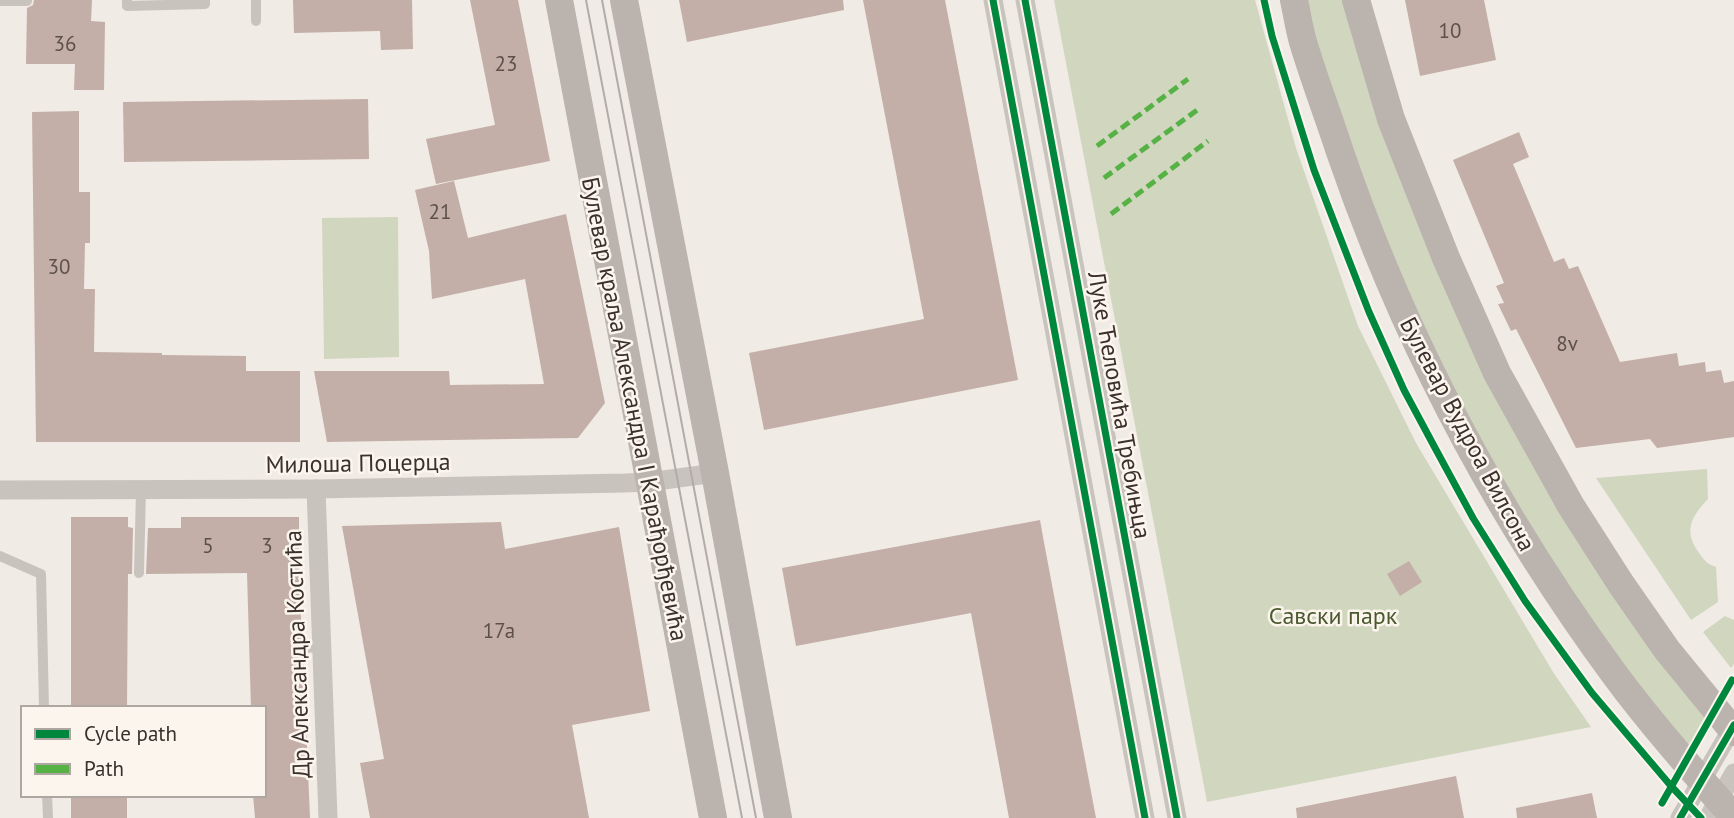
<svg xmlns="http://www.w3.org/2000/svg" width="1734" height="818" viewBox="0 0 1734 818" font-family="'PT Sans',sans-serif">
<style>
.green{fill:#d1d6bf}
.building{fill:#c3afa7}
.lines{fill:none;stroke-linecap:round;stroke-linejoin:round}
.service{stroke:#c9c3be;stroke-width:10}
.minor{stroke:#c9c3be;stroke-width:19}
.secondary{stroke:#bab3ae;stroke-width:28}
.tram{stroke:#b1aca8;stroke-width:2}
.quiet{stroke:#57b246;stroke-width:5;stroke-dasharray:10 5;stroke-linecap:butt}
.cycleway-casing{stroke:#fbf5ee;stroke-width:11}
.cycleway{stroke:#00873e;stroke-width:7}
.labels{text-anchor:middle;dominant-baseline:central;stroke-width:5;stroke-linejoin:round;paint-order:stroke}
.number-label{font-size:21px;fill:#5d504a}
.street-label{font-size:24px;fill:#3b302b;stroke:#fbf5ee}
.park-label{font-size:24px;fill:#4a5a2e;stroke:#fbf5ee}
</style>
<rect width="100%" height="100%" fill="#f0ebe5"/>
<g class="green">
<path d="M 1054,0 L 1255,0 L 1296,148 L 1358,326 L 1416,443 L 1553,672 L 1591,727 L 1207,802 Z"/>
<path d="M 1294,0 L 1356,0 L 1497,373 L 1715,709 L 1685,762 L 1617,677 L 1411,332 Z"/>
<path d="M 398,217 L 399,357 L 324,359 L 322,218 Z"/>
<path d="M 1707,469 L 1708,499 C 1691,517 1683,531 1699,553 C 1705,561 1707,564 1716,567 L 1718,602 L 1691,620 L 1596,478 Z"/>
<path d="M 1725,616 L 1734,620 L 1734,664 L 1731,668 L 1703,632 Z"/>
</g>
<g class="building">
<path d="M 34,0 L 92,0 L 91,21 L 105,22 L 104,90 L 74,90 L 75,64 L 26,64 L 27,8 L 33,5 Z"/>
<path d="M 293,0 L 412,0 L 413,49 L 381,50 L 380,31 L 294,33 Z"/>
<path d="M 470,0 L 518,0 L 550,161 L 436,184 L 426,139 L 495,125 Z"/>
<path d="M 679,0 L 843,0 L 844,10 L 687,42 Z"/>
<path d="M 863,0 L 945,0 L 1018,380 L 764,430 L 749,353 L 924,319 Z"/>
<path d="M 1405,0 L 1484,0 L 1496,60 L 1420,76 Z"/>
<path d="M 368,99 L 369,159 L 124,162 L 123,102 Z"/>
<path d="M 79,111 L 79,192 L 90,192 L 90,243 L 85,243 L 84,289 L 95,289 L 94,352 L 162,353 L 162,355 L 246,356 L 246,371 L 300,371 L 300,442 L 36,442 L 32,112 Z"/>
<path d="M 1519,132 L 1529,157 L 1513,164 L 1554,262 L 1564,258 L 1569,269 L 1578,266 L 1620,362 L 1677,353 L 1679,366 L 1705,362 L 1706,372 L 1721,370 L 1724,383 L 1734,381 L 1734,437 L 1657,448 L 1650,439 L 1576,448 L 1516,329 L 1511,331 L 1498,304 L 1504,303 L 1496,286 L 1504,283 L 1453,160 Z"/>
<path d="M 454,181 L 468,238 L 566,214 L 605,403 L 578,438 L 327,442 L 314,371 L 449,371 L 450,385 L 544,384 L 525,279 L 432,299 L 429,251 L 415,190 Z"/>
<path d="M 71,517 L 128,517 L 128,527 L 133,528 L 132,574 L 128,574 L 127,708 L 71,708 Z"/>
<path d="M 181,517 L 299,517 L 299,572 L 302,641 L 298,642 L 296,648 L 297,653 L 303,655 L 310,818 L 255,818 L 253,795 L 264,795 L 264,708 L 251,708 L 247,573 L 146,574 L 148,528 L 181,528 Z"/>
<path d="M 1040,520 L 1043,537 L 1096,818 L 1009,818 L 971,613 L 796,646 L 782,568 Z"/>
<path d="M 501,522 L 505,549 L 619,527 L 650,711 L 572,725 L 589,818 L 370,818 L 360,763 L 384,759 L 342,526 Z"/>
<path d="M 1409,561 L 1422,582 L 1400,596 L 1387,574 Z"/>
<path d="M 1456,776 L 1464,818 L 1297,818 L 1296,808 Z"/>
<path d="M 1592,793 L 1597,818 L 1517,818 L 1516,808 Z"/>
<rect x="71" y="795" width="56" height="23"/>
</g>
<g class="lines">
<g class="service">
<path d="M 127,0 L 127,6 L 205,4 L 205,0"/>
<path d="M 0,1 L 27,1"/>
<path d="M 256,21 L 256,0"/>
<path d="M 0,556 L 41,574 L 44,708"/>
<path d="M 139,573 L 141,490"/>
<path d="M 303,648 L 321,647"/>
<path d="M 47,795 L 48,818"/>
</g>
<g class="minor">
<path d="M 993,0 L 1145,818"/>
<path d="M 1025,0 L 1177,818"/>
<path d="M 316,489 L 328,818"/>
<path d="M 0,490 L 316,489 L 625,483 L 649,482 L 715,473"/>
<path d="M 1680,818 L 1734,725"/>
<path d="M 1708,818 L 1734,773"/>
</g>
<g class="secondary">
<path d="M 559,0 L 713,818"/>
<path d="M 624,0 L 715,473 L 778,818"/>
<path d="M 1294,0 C 1297,14 1299,28 1303,42 C 1314,79 1328,115 1340,152 C 1404,339 1498,516 1615,675 C 1652,725 1693,771 1734,817"/>
<path d="M 1356,0 L 1391,119 L 1446,258 L 1497,373 L 1571,506 L 1621,584 L 1667,650 L 1734,732"/>
</g>
<g class="tram">
<path d="M 586,0 L 742,818"/>
<path d="M 602,0 L 756,818"/>
</g>
<g class="quiet">
<path d="M 1097,146 L 1188,79"/>
<path d="M 1104,178 L 1200,108"/>
<path d="M 1111,214 L 1208,141"/>
</g>
<g class="cycleway-casing">
<g id="cycleway">
<path d="M 993,0 L 1145,818"/>
<path d="M 1025,0 L 1177,818"/>
<path d="M 1264,0 L 1272,36 L 1314,170 L 1369,312 L 1404,390 L 1434,446 L 1473,518 L 1525,601 L 1592,693 L 1671,786 L 1701,818"/>
<path d="M 1662,803 L 1732,680"/>
<path d="M 1680,818 L 1734,725"/>
</g>
</g>
<use href="#cycleway" class="cycleway"/>
</g>
<g class="labels">
<g class="number-label">
<text x="1450" y="30">10</text>
<text x="65" y="43">36</text>
<text x="506" y="63">23</text>
<text x="440" y="211">21</text>
<text x="59" y="266">30</text>
<text x="1567" y="343">8v</text>
<text x="208" y="545">5</text>
<text x="267" y="545">3</text>
<text x="499" y="630">17a</text>
</g>
<g class="street-label">
<text transform="translate(1120 405) rotate(80)">Луке Ћеловића Требињца</text>
<text transform="translate(635 409) rotate(79)">Булевар краља Александра I Карађорђевића</text>
<text transform="translate(1468 434) rotate(62)">Булевар Вудроа Вилсона</text>
<text transform="translate(358 463) rotate(-1)">Милоша Поцерца</text>
<text transform="translate(297 654) rotate(-92)">Др Александра Костића</text>
</g>
<g class="park-label">
<text x="1333" y="615">Савски парк</text>
</g>
</g>
<rect x="21" y="706" width="245" height="91" fill="#fbf5ee" stroke="#aea6a0" stroke-width="2"/>
<rect x="35" y="729" width="35" height="10" fill="#00873e" stroke="#aea6a0" stroke-width="2"/>
<text x="84" y="741" font-size="21" fill="#3b302b">Cycle path</text>
<rect x="35" y="764" width="35" height="10" fill="#57b246" stroke="#aea6a0" stroke-width="2"/>
<text x="84" y="776" font-size="21" fill="#3b302b">Path</text>
</svg>
